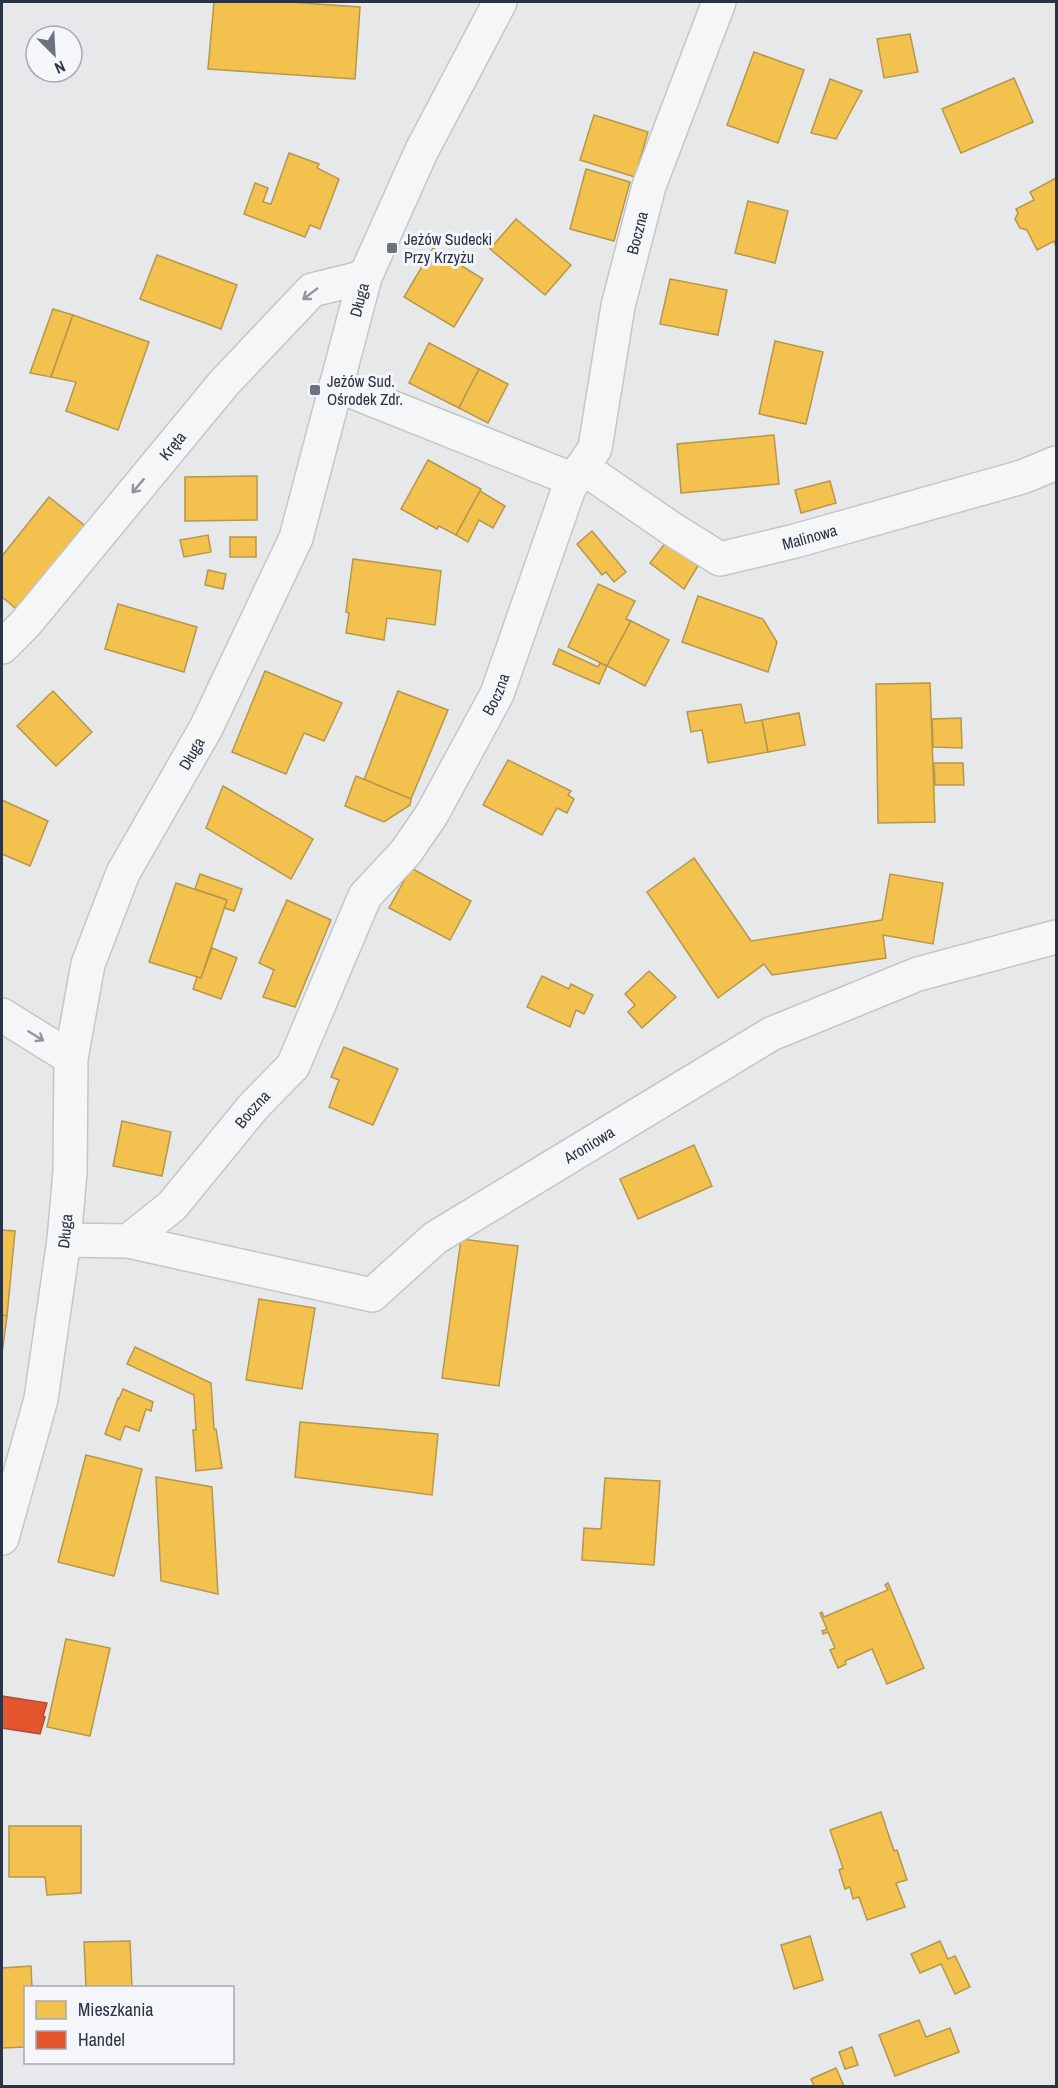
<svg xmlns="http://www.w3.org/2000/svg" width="1058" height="2088" viewBox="0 0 1058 2088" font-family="'Archivo Narrow',sans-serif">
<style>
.homes{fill:#f2c14e;stroke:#b6974b;stroke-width:1.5}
.shops{fill:#e4572e;stroke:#ac4c35;stroke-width:1.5}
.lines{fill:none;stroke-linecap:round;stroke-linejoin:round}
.minor-casing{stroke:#c4c6c8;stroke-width:36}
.tertiary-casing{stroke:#c4c6c8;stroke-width:36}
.minor{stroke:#f5f6f7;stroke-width:33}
.tertiary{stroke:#f5f6f7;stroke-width:33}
.oneway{stroke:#90959e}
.poi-dot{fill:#6c737f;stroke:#f4f6f9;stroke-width:2}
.labels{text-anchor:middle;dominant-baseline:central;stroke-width:6;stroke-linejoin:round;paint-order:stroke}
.street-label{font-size:16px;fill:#2b3445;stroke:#f4f6f9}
.poi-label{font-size:16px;fill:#2b3445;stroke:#f4f6f9;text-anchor:start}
</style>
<rect width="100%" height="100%" fill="#e6e8ea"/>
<g class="homes">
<path d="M 214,2 L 288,2 L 360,7 L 355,79 L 208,69 Z"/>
<path d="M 910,34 L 918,72 L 884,78 L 877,39 Z"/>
<path d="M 754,52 L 804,70 L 778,143 L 727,125 Z"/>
<path d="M 1014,78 L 1033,122 L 961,153 L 942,109 Z"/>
<path d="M 830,79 L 862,91 L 836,139 L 811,133 Z"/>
<path d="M 594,115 L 648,132 L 635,177 L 580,160 Z"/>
<path d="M 289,153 L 319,164 L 317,168 L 339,179 L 320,229 L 310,225 L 305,237 L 244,214 L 255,183 L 268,188 L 263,202 L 271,204 Z"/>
<path d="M 586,169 L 630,182 L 614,241 L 570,229 Z"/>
<path d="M 1056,178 L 1056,247 L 1054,241 L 1037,250 L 1027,230 L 1020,228 L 1015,219 L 1018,213 L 1016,209 L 1034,200 L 1030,192 Z"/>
<path d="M 748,201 L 788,211 L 775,263 L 735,253 Z"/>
<path d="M 516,219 L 571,265 L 545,295 L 490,249 Z"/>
<path d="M 433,248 L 483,279 L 454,327 L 404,297 Z"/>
<path d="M 157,255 L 237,285 L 221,329 L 140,299 Z"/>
<path d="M 670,279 L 727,290 L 718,335 L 660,324 Z"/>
<path d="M 53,309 L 73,315 L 51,377 L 30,373 Z"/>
<path d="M 73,315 L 149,342 L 118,430 L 66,411 L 76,382 L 51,377 Z"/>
<path d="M 775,341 L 823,352 L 806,424 L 759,414 Z"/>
<path d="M 429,343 L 479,369 L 459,408 L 409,383 Z"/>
<path d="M 479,369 L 508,384 L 488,423 L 459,408 Z"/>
<path d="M 774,435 L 779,484 L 681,493 L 677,444 Z"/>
<path d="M 428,460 L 481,489 L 456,535 L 439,526 L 437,529 L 401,509 Z"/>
<path d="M 257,476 L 257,520 L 185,521 L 185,477 Z"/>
<path d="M 830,481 L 836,503 L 801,513 L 795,490 Z"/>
<path d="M 480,491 L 505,506 L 493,528 L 479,520 L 468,542 L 456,535 Z"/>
<path d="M 49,497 L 88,528 L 21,613 L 2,597 L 2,556 Z"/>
<path d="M 592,531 L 626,572 L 614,582 L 606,572 L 602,575 L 577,544 Z"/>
<path d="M 208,535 L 211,552 L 184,557 L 180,540 Z"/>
<rect x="230" y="537" width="26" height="20"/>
<path d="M 666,542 L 698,566 L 684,589 L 650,563 Z"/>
<path d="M 353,559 L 441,571 L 435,625 L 387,618 L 384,640 L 346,633 L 349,613 L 346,612 Z"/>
<path d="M 208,570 L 226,574 L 223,589 L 205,585 Z"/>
<path d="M 598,584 L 635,601 L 626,619 L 631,621 L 607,666 L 568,647 Z"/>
<path d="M 698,596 L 763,619 L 777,642 L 768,672 L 682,642 Z"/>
<path d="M 118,604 L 197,627 L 184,672 L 105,649 Z"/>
<path d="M 631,621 L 669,640 L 645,686 L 607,666 Z"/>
<path d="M 559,649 L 598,667 L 600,663 L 607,666 L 599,684 L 553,664 Z"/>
<path d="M 265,671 L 342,703 L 324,741 L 304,733 L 286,774 L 232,752 Z"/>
<path d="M 930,683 L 935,822 L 878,823 L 876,684 Z"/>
<path d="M 53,691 L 92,732 L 56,766 L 17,726 Z"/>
<path d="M 398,691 L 448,710 L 411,799 L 364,780 Z"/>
<path d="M 741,704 L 745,723 L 762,720 L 768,752 L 708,763 L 702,730 L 691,732 L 687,712 Z"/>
<path d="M 799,713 L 805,745 L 768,752 L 762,720 Z"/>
<path d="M 961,718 L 962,748 L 933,747 L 932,719 Z"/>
<path d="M 508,760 L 571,791 L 568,795 L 574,799 L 567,813 L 557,808 L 542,835 L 483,805 Z"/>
<path d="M 934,763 L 963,763 L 964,785 L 935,785 Z"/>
<path d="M 356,776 L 411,799 L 410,805 L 384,822 L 345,806 Z"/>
<path d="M 223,786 L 313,839 L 291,879 L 206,828 Z"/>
<path d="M 2,800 L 48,821 L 30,866 L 2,854 Z"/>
<path d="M 694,858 L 751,941 L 882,920 L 890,874 L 943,883 L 933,944 L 883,935 L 886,958 L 772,975 L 764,964 L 718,998 L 647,892 Z"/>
<path d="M 411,868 L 471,901 L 450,940 L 389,908 Z"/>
<path d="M 200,874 L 242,889 L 234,911 L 224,908 L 227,900 L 195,889 Z"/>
<path d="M 176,883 L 227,900 L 201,978 L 149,962 Z"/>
<path d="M 287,900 L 331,920 L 295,1007 L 263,997 L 274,970 L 259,963 Z"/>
<path d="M 212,948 L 237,958 L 221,999 L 193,989 L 197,977 L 201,978 Z"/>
<path d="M 649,971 L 676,997 L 642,1028 L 628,1012 L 635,1005 L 625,994 Z"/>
<path d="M 542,976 L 569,989 L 571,984 L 593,995 L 584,1014 L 576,1010 L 570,1027 L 527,1007 Z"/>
<path d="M 344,1047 L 398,1069 L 373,1125 L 329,1107 L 339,1080 L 331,1077 Z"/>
<path d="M 122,1121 L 171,1132 L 162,1176 L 113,1166 Z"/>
<path d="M 694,1145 L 712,1186 L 638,1219 L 620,1179 Z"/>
<path d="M 2,1230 L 15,1231 L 7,1316 L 2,1315 Z"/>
<path d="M 461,1239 L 518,1246 L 499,1386 L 442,1378 Z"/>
<path d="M 259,1299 L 315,1308 L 302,1389 L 246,1380 Z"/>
<path d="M 2,1315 L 7,1316 L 2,1354 Z"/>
<path d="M 135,1347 L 211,1383 L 214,1429 L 216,1429 L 222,1468 L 196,1471 L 193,1430 L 196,1430 L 194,1395 L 127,1364 Z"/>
<path d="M 123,1389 L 153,1402 L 151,1411 L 146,1409 L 139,1431 L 125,1426 L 120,1440 L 105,1434 L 118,1398 L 119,1399 Z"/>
<path d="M 300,1422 L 438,1434 L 432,1495 L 295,1477 Z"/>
<path d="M 86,1455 L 142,1469 L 114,1576 L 58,1562 Z"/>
<path d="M 156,1477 L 212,1487 L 218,1594 L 161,1581 Z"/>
<path d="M 605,1478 L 660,1481 L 654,1565 L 582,1560 L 584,1528 L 601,1529 Z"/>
<path d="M 888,1583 L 924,1668 L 887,1684 L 872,1649 L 845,1661 L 846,1664 L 838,1668 L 830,1650 L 835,1648 L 828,1632 L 823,1634 L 822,1631 L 827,1629 L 820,1613 L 822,1612 L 824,1617 L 888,1590 L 885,1585 Z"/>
<path d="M 66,1639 L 110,1648 L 90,1736 L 47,1727 Z"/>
<path d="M 881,1812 L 894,1851 L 897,1850 L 907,1880 L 896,1883 L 905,1907 L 867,1920 L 859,1897 L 853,1899 L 850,1887 L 845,1889 L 839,1870 L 843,1868 L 830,1830 Z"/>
<path d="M 9,1826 L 81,1826 L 81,1893 L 47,1895 L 45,1877 L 9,1877 Z"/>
<path d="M 810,1936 L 823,1980 L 794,1989 L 781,1945 Z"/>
<path d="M 130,1941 L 132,1988 L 86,1988 L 84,1942 Z"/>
<path d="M 940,1941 L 948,1959 L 955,1956 L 970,1987 L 955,1994 L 941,1964 L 920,1973 L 911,1954 Z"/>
<path d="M 31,1966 L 32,1988 L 26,1988 L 26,2047 L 2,2048 L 2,1968 Z"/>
<path d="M 919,2020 L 926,2037 L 950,2028 L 959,2052 L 895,2076 L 879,2035 Z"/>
<path d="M 852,2047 L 858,2065 L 845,2069 L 839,2052 Z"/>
<path d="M 836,2068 L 844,2086 L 814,2086 L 811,2079 Z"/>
</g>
<path class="shops" d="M 2,1696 L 47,1703 L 43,1716 L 45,1717 L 40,1734 L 2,1728 Z"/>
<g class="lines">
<g class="minor-casing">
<g id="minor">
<path d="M 336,385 L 574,480"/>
<path id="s1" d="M 582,467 L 672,529 L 720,559 L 795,541 L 1022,477 L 1056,463"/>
<path id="s2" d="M 2,647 L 26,623 L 224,383 L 312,290 L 365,277"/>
<path d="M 2,1015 L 71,1058"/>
<path id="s3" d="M 64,1240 L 128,1241 L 372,1295 L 435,1238 L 771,1034 L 918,974 L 1056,937"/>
<path id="s4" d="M 128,1241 L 172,1206 L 253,1107 L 293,1066 L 365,896 L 406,852 L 432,814 L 497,694 L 569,488 L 595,448 L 618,306 L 649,186 L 719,2"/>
</g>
</g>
<g class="tertiary-casing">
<g id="tertiary">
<path id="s5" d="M 2,1538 L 41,1399 L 64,1240 L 70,1172 L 71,1058 L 88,964 L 123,873 L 206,728 L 296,538 L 365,277 L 422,150 L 500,2"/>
</g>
</g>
<use href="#minor" class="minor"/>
<use href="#tertiary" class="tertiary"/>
</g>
<defs><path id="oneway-shaft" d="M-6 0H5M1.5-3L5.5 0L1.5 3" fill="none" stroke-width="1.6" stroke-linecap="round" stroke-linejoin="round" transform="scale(1.5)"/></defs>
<g class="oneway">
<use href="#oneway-shaft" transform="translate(310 294) rotate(143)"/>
<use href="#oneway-shaft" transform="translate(138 486) rotate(130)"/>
<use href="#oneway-shaft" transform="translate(36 1036) rotate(32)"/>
</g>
<g class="poi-dot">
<rect x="386" y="242" width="12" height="12" rx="3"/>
<rect x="309" y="384" width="12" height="12" rx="3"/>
</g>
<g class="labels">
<g class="street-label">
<text stroke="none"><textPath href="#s4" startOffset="1154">Boczna</textPath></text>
<text stroke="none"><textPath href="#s5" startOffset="1304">Długa</textPath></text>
<text stroke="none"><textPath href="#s2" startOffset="264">Kręta</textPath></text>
<text stroke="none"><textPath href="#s1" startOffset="258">Malinowa</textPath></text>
<text stroke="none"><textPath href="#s4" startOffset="668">Boczna</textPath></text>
<text stroke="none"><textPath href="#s5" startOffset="818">Długa</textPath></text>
<text stroke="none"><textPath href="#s4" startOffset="182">Boczna</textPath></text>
<text stroke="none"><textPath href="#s3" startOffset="579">Aroniowa</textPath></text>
<text stroke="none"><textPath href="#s5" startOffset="314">Długa</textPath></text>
</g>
<g class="poi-label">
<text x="404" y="239">Jeżów Sudecki<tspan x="404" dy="18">Przy Krzyżu</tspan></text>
<text x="327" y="381">Jeżów Sud.<tspan x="327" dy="18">Ośrodek Zdr.</tspan></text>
</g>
</g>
<rect width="1058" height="2088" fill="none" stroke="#2b3445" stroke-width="6"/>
<rect x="24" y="1986" width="210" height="78" fill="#f4f6f9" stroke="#a4a8b1" stroke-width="1.5"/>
<rect x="36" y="2001" width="30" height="18" fill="#f2c14e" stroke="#a4a8b1" stroke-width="1.5"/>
<text x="78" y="2016" font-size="18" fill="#2b3445">Mieszkania</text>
<rect x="36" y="2031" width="30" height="18" fill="#e4572e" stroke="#a4a8b1" stroke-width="1.5"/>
<text x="78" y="2046" font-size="18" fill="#2b3445">Handel</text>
<g transform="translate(54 54) rotate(156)"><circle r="28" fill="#f4f6f9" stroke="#a4a8b1" stroke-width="1.5"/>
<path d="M0-4.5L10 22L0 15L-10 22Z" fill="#6c737f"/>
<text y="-9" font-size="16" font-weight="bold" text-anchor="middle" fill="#2b3445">N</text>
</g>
</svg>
